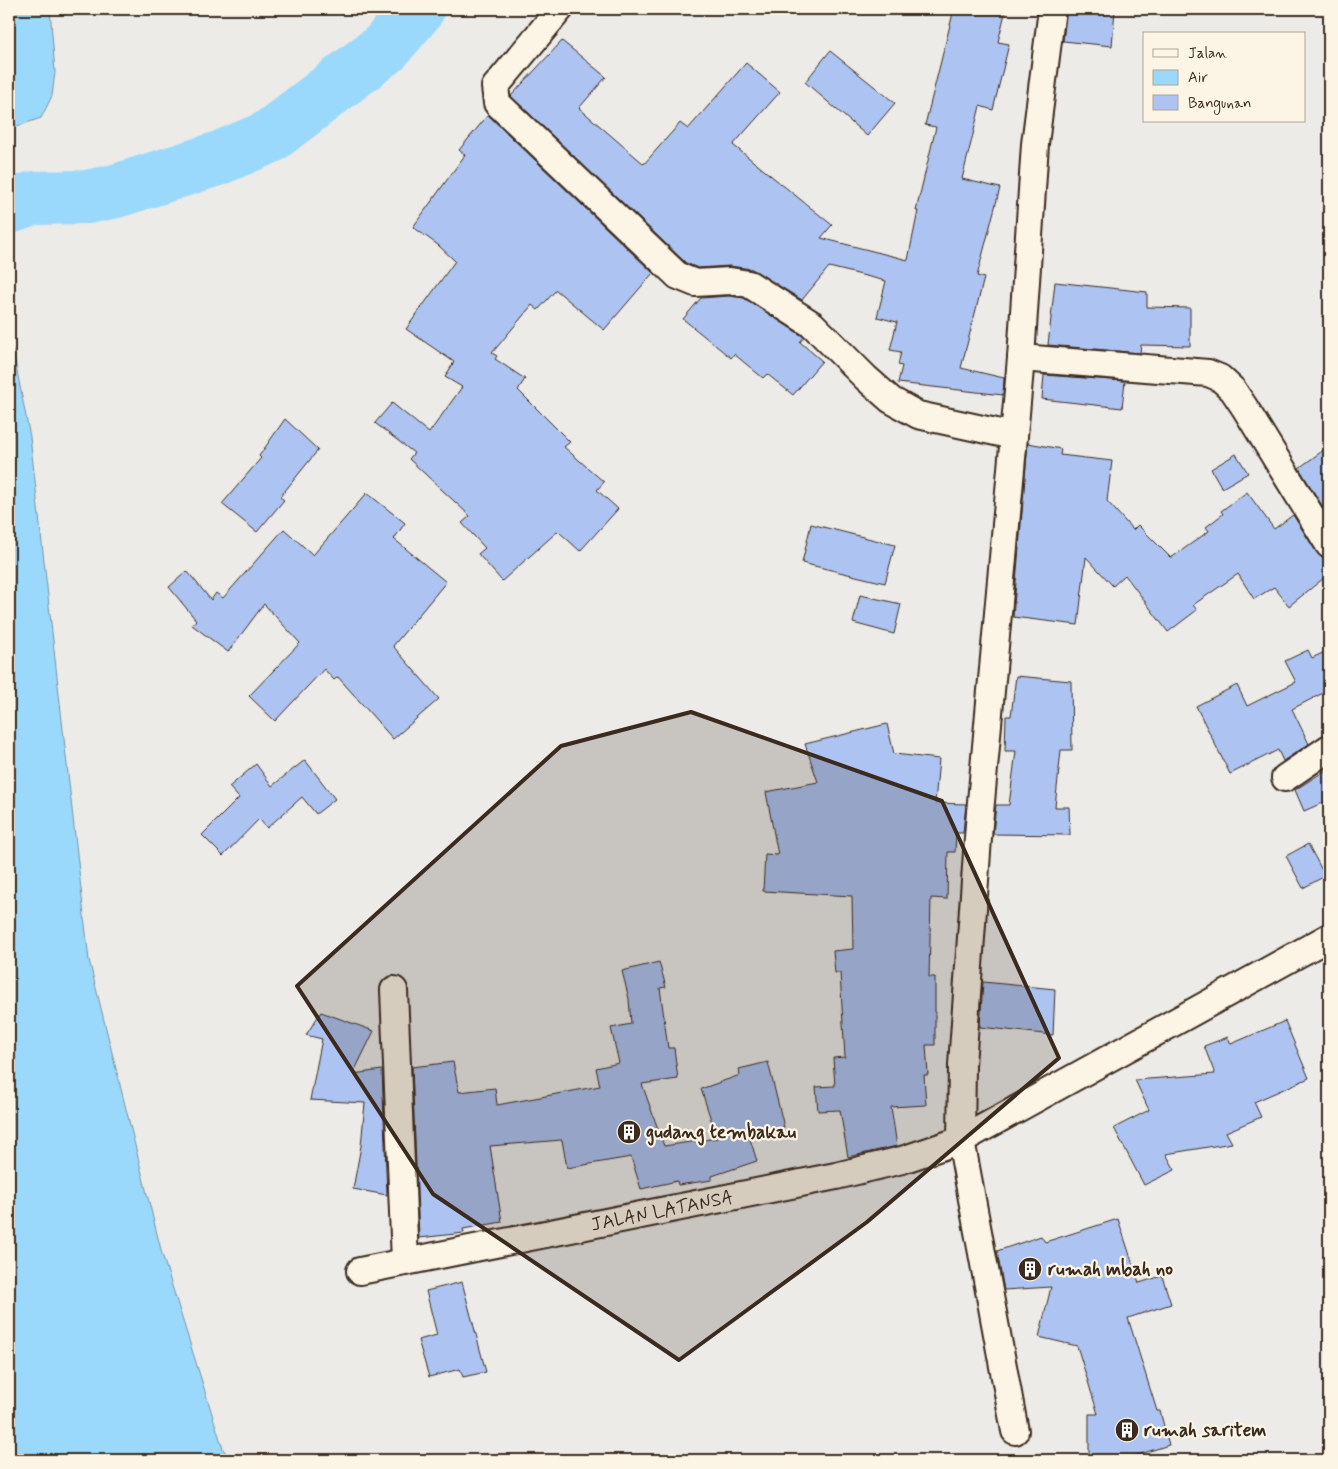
<svg xmlns="http://www.w3.org/2000/svg" width="1338" height="1469" viewBox="0 0 1338 1469" font-family="Mynerve,sans-serif">
<style>
.water{fill:#9bd9fc;stroke:#7593a3}
.lines{fill:none;stroke-linecap:round;stroke-linejoin:round}
.river{stroke:#9bd9fc;stroke-width:54}
.building{fill:#adc4f2;stroke:#3b2a1e}
.minor-casing{stroke:#3b2a1e;stroke-width:30}
.minor{stroke:#fcf5e5;stroke-width:26}
.marked{fill:#3b2a1e;fill-opacity:0.2;stroke:#3b2a1e;stroke-width:4;stroke-linejoin:round}
.labels{text-anchor:middle;dominant-baseline:central;stroke-width:4.5;stroke-linejoin:round;paint-order:stroke}
.poi-label{font-size:19px;font-weight:bold;fill:#3b2a1e;stroke:#fcf5e5;text-anchor:start}
.street-label{font-size:19px;fill:#3b2a1e;stroke:#fcf5e5}
</style>
<rect width="100%" height="100%" fill="#ecebe8"/>
<filter id="ink" filterUnits="userSpaceOnUse"><feTurbulence type="fractalNoise" baseFrequency=".02" numOctaves="2"/><feDisplacementMap in="SourceGraphic" scale="10" xChannelSelector="R" yChannelSelector="G"/><feConvolveMatrix kernelMatrix="1 2 1 2 8 2 1 2 1" color-interpolation-filters="sRGB"/></filter>
<g filter="url(#ink)">
<g class="water">
<path d="M 9,9 L 50,9 L 55,72 L 52,96 L 41,118 L 9,129 Z"/>
<path d="M 9,346 L 13,351 L 30,437 L 89,960 L 162,1254 L 223,1449 L 231,1460 L 9,1460 Z"/>
</g>
<g class="lines">
<path class="river" d="M 9,207 L 34,198 L 87,197 L 116,191 L 217,159 L 269,137 L 385,48 L 418,9"/>
</g>
<g class="building">
<path d="M 954,9 L 1006,9 L 998,42 L 1009,44 L 993,110 L 980,106 L 962,179 L 1000,188 L 977,276 L 984,278 L 961,368 L 1004,378 L 1003,395 L 898,383 L 902,366 L 898,365 L 901,352 L 890,350 L 897,322 L 877,317 L 886,281 L 829,267 L 802,300 L 752,269 L 729,266 L 698,268 L 686,263 L 511,96 L 562,41 L 606,77 L 579,108 L 644,164 L 680,123 L 688,129 L 746,63 L 780,92 L 733,145 L 832,225 L 821,238 L 908,260 L 918,211 L 916,211 L 936,127 L 925,125 Z"/>
<path d="M 1067,9 L 1115,9 L 1112,46 L 1063,41 Z"/>
<path d="M 830,51 L 895,103 L 867,136 L 805,82 Z"/>
<path d="M 488,115 L 653,273 L 604,330 L 556,290 L 538,310 L 532,305 L 492,353 L 497,356 L 495,359 L 525,379 L 518,390 L 570,442 L 564,447 L 604,482 L 597,490 L 618,509 L 580,551 L 558,531 L 502,581 L 478,554 L 485,548 L 462,523 L 470,516 L 409,459 L 414,453 L 375,423 L 392,403 L 429,433 L 462,387 L 445,377 L 454,362 L 406,329 L 455,261 L 438,245 L 413,227 L 465,155 L 459,150 Z"/>
<path d="M 1055,282 L 1147,292 L 1147,307 L 1190,308 L 1190,346 L 1141,345 L 1140,353 L 1048,345 Z"/>
<path d="M 729,296 L 744,298 L 804,337 L 800,342 L 822,361 L 793,395 L 767,374 L 763,378 L 734,354 L 731,358 L 683,319 L 701,298 Z"/>
<path d="M 1044,375 L 1125,381 L 1122,408 L 1042,399 Z"/>
<path d="M 285,419 L 318,450 L 280,497 L 284,500 L 257,532 L 222,504 L 261,458 L 259,456 Z"/>
<path d="M 1028,443 L 1061,449 L 1060,455 L 1112,461 L 1107,501 L 1133,530 L 1138,525 L 1171,558 L 1209,531 L 1206,527 L 1223,514 L 1221,511 L 1247,492 L 1274,529 L 1293,515 L 1317,553 L 1322,558 L 1329,560 L 1329,574 L 1289,606 L 1274,587 L 1254,599 L 1238,574 L 1193,605 L 1197,610 L 1168,632 L 1125,575 L 1113,586 L 1086,557 L 1078,625 L 1013,617 Z"/>
<path d="M 1329,446 L 1329,517 L 1299,468 Z"/>
<path d="M 1236,454 L 1248,473 L 1222,488 L 1211,469 Z"/>
<path d="M 367,493 L 405,523 L 394,539 L 446,582 L 393,646 L 439,699 L 393,739 L 338,677 L 334,680 L 324,669 L 275,721 L 249,696 L 300,643 L 264,604 L 228,652 L 192,625 L 196,620 L 169,587 L 187,571 L 211,600 L 216,593 L 223,598 L 284,529 L 313,555 Z"/>
<path d="M 811,524 L 895,545 L 885,583 L 802,563 Z"/>
<path d="M 860,595 L 901,604 L 894,634 L 853,623 Z"/>
<path d="M 1308,650 L 1312,658 L 1329,650 L 1329,690 L 1292,709 L 1309,744 L 1283,761 L 1278,750 L 1230,774 L 1196,706 L 1237,685 L 1247,706 L 1296,682 L 1285,661 Z"/>
<path d="M 1016,676 L 1071,681 L 1072,750 L 1061,750 L 1055,807 L 1069,807 L 1070,835 L 993,834 L 996,805 L 1009,805 L 1016,751 L 1005,751 L 1006,716 L 1011,716 Z"/>
<path d="M 887,724 L 894,754 L 939,759 L 935,803 L 966,804 L 963,833 L 956,833 L 955,852 L 948,852 L 947,899 L 931,898 L 929,977 L 935,977 L 935,1045 L 926,1045 L 928,1075 L 924,1075 L 926,1105 L 891,1107 L 897,1146 L 848,1157 L 840,1110 L 818,1111 L 816,1087 L 835,1086 L 833,1058 L 845,1057 L 840,973 L 835,973 L 833,951 L 853,949 L 852,896 L 763,891 L 765,854 L 778,855 L 766,792 L 818,782 L 805,744 Z"/>
<path d="M 305,760 L 335,799 L 316,814 L 302,797 L 267,828 L 259,819 L 223,856 L 202,835 L 239,798 L 229,787 L 256,764 L 272,786 Z"/>
<path d="M 1329,768 L 1329,800 L 1304,811 L 1295,790 Z"/>
<path d="M 1308,844 L 1325,876 L 1303,888 L 1286,856 Z"/>
<path d="M 659,962 L 666,987 L 660,988 L 668,1048 L 674,1048 L 678,1079 L 642,1084 L 664,1146 L 717,1138 L 701,1089 L 740,1075 L 739,1069 L 768,1062 L 784,1127 L 749,1136 L 757,1161 L 712,1176 L 712,1180 L 678,1185 L 677,1181 L 641,1189 L 631,1157 L 567,1168 L 562,1140 L 490,1146 L 502,1222 L 463,1229 L 464,1233 L 419,1238 L 412,1067 L 453,1062 L 459,1092 L 495,1088 L 497,1105 L 600,1086 L 596,1068 L 619,1063 L 611,1028 L 631,1024 L 629,999 L 622,971 Z"/>
<path d="M 983,982 L 1055,989 L 1053,1035 L 980,1027 Z"/>
<path d="M 321,1012 L 374,1031 L 353,1074 L 382,1070 L 387,1195 L 353,1189 L 361,1146 L 365,1103 L 310,1100 L 322,1039 L 306,1035 Z"/>
<path d="M 1285,1021 L 1309,1078 L 1254,1102 L 1261,1117 L 1226,1132 L 1232,1143 L 1166,1154 L 1175,1170 L 1144,1185 L 1114,1128 L 1149,1110 L 1135,1080 L 1215,1074 L 1204,1046 L 1228,1037 L 1231,1044 Z"/>
<path d="M 1118,1219 L 1139,1283 L 1162,1276 L 1171,1304 L 1128,1318 L 1157,1411 L 1160,1411 L 1169,1445 L 1121,1460 L 1089,1460 L 1089,1414 L 1098,1414 L 1077,1346 L 1039,1337 L 1051,1287 L 1004,1290 L 997,1251 L 1041,1236 L 1045,1242 Z"/>
<path d="M 462,1282 L 486,1372 L 463,1377 L 460,1369 L 429,1377 L 418,1340 L 437,1335 L 426,1291 Z"/>
</g>
<g class="lines">
<g class="minor-casing">
<g id="minor">
<path d="M 560,9 L 495,87 L 497,103 L 678,276 L 695,283 L 730,281 L 749,284 L 813,325 L 866,378 L 891,400 L 918,415 L 1014,436"/>
<path d="M 1021,358 L 1208,373 L 1220,378 L 1233,390 L 1245,408 L 1329,545"/>
<path d="M 1285,778 L 1329,748"/>
<path d="M 394,990 L 405,1262"/>
<path id="s1" d="M 360,1271 L 836,1176 L 902,1160 L 961,1140 L 1329,937"/>
<path d="M 1015,1431 L 961,1140 L 962,1065 L 979,824 L 1021,358 L 1035,144 L 1052,9"/>
</g>
</g>
<use href="#minor" class="minor"/>
</g>
</g>
<path class="marked" d="M 691,712 L 942,801 L 1059,1058 L 867,1222 L 679,1360 L 433,1194 L 297,986 L 561,746 Z"/>
<defs>
<g id="building-disc" transform="scale(1.25)"><circle r="9.5" fill="#3b2a1e" stroke="#fcf5e5"/><path d="M-4-6H4V6H1V3H-1V6H-4ZM-2.5-4.3h1.7v1.8h-1.7ZM.8-4.3h1.7v1.8H.8ZM-2.5-1h1.7V.8h-1.7ZM.8-1h1.7V.8H.8Z" fill="#fff"/></g>
</defs>
<g fill-rule="evenodd">
<use href="#building-disc" x="629" y="1132"/>
<use href="#building-disc" x="1030" y="1269"/>
<use href="#building-disc" x="1127" y="1430"/>
</g>
<g class="labels">
<g class="poi-label">
<text x="646" y="1132">gudang tembakau</text>
<text x="1048" y="1269">rumah mbah no</text>
<text x="1144" y="1430">rumah saritem</text>
</g>
<g class="street-label">
<text stroke="none"><textPath href="#s1" startOffset="308">JALAN LATANSA</textPath></text>
</g>
</g>
<rect width="1338" height="1469" fill="none" stroke="#fcf5e5" stroke-width="30"/>
<rect x="15" y="15" width="1308" height="1439" fill="none" stroke="#3b2a1e" stroke-width="2" filter="url(#ink)"/>
<rect x="1143" y="32" width="162" height="90" fill="#fcf5e5" stroke="#afa495"/>
<rect x="1153" y="49" width="25" height="8" fill="#fcf5e5" stroke="#afa495"/>
<text x="1188" y="58" font-size="15" fill="#3b2a1e">Jalan</text>
<rect x="1153" y="70" width="25" height="15" fill="#9bd9fc" stroke="#afa495"/>
<text x="1188" y="82" font-size="15" fill="#3b2a1e">Air</text>
<rect x="1153" y="95" width="25" height="15" fill="#adc4f2" stroke="#afa495"/>
<text x="1188" y="108" font-size="15" fill="#3b2a1e">Bangunan</text>
</svg>
